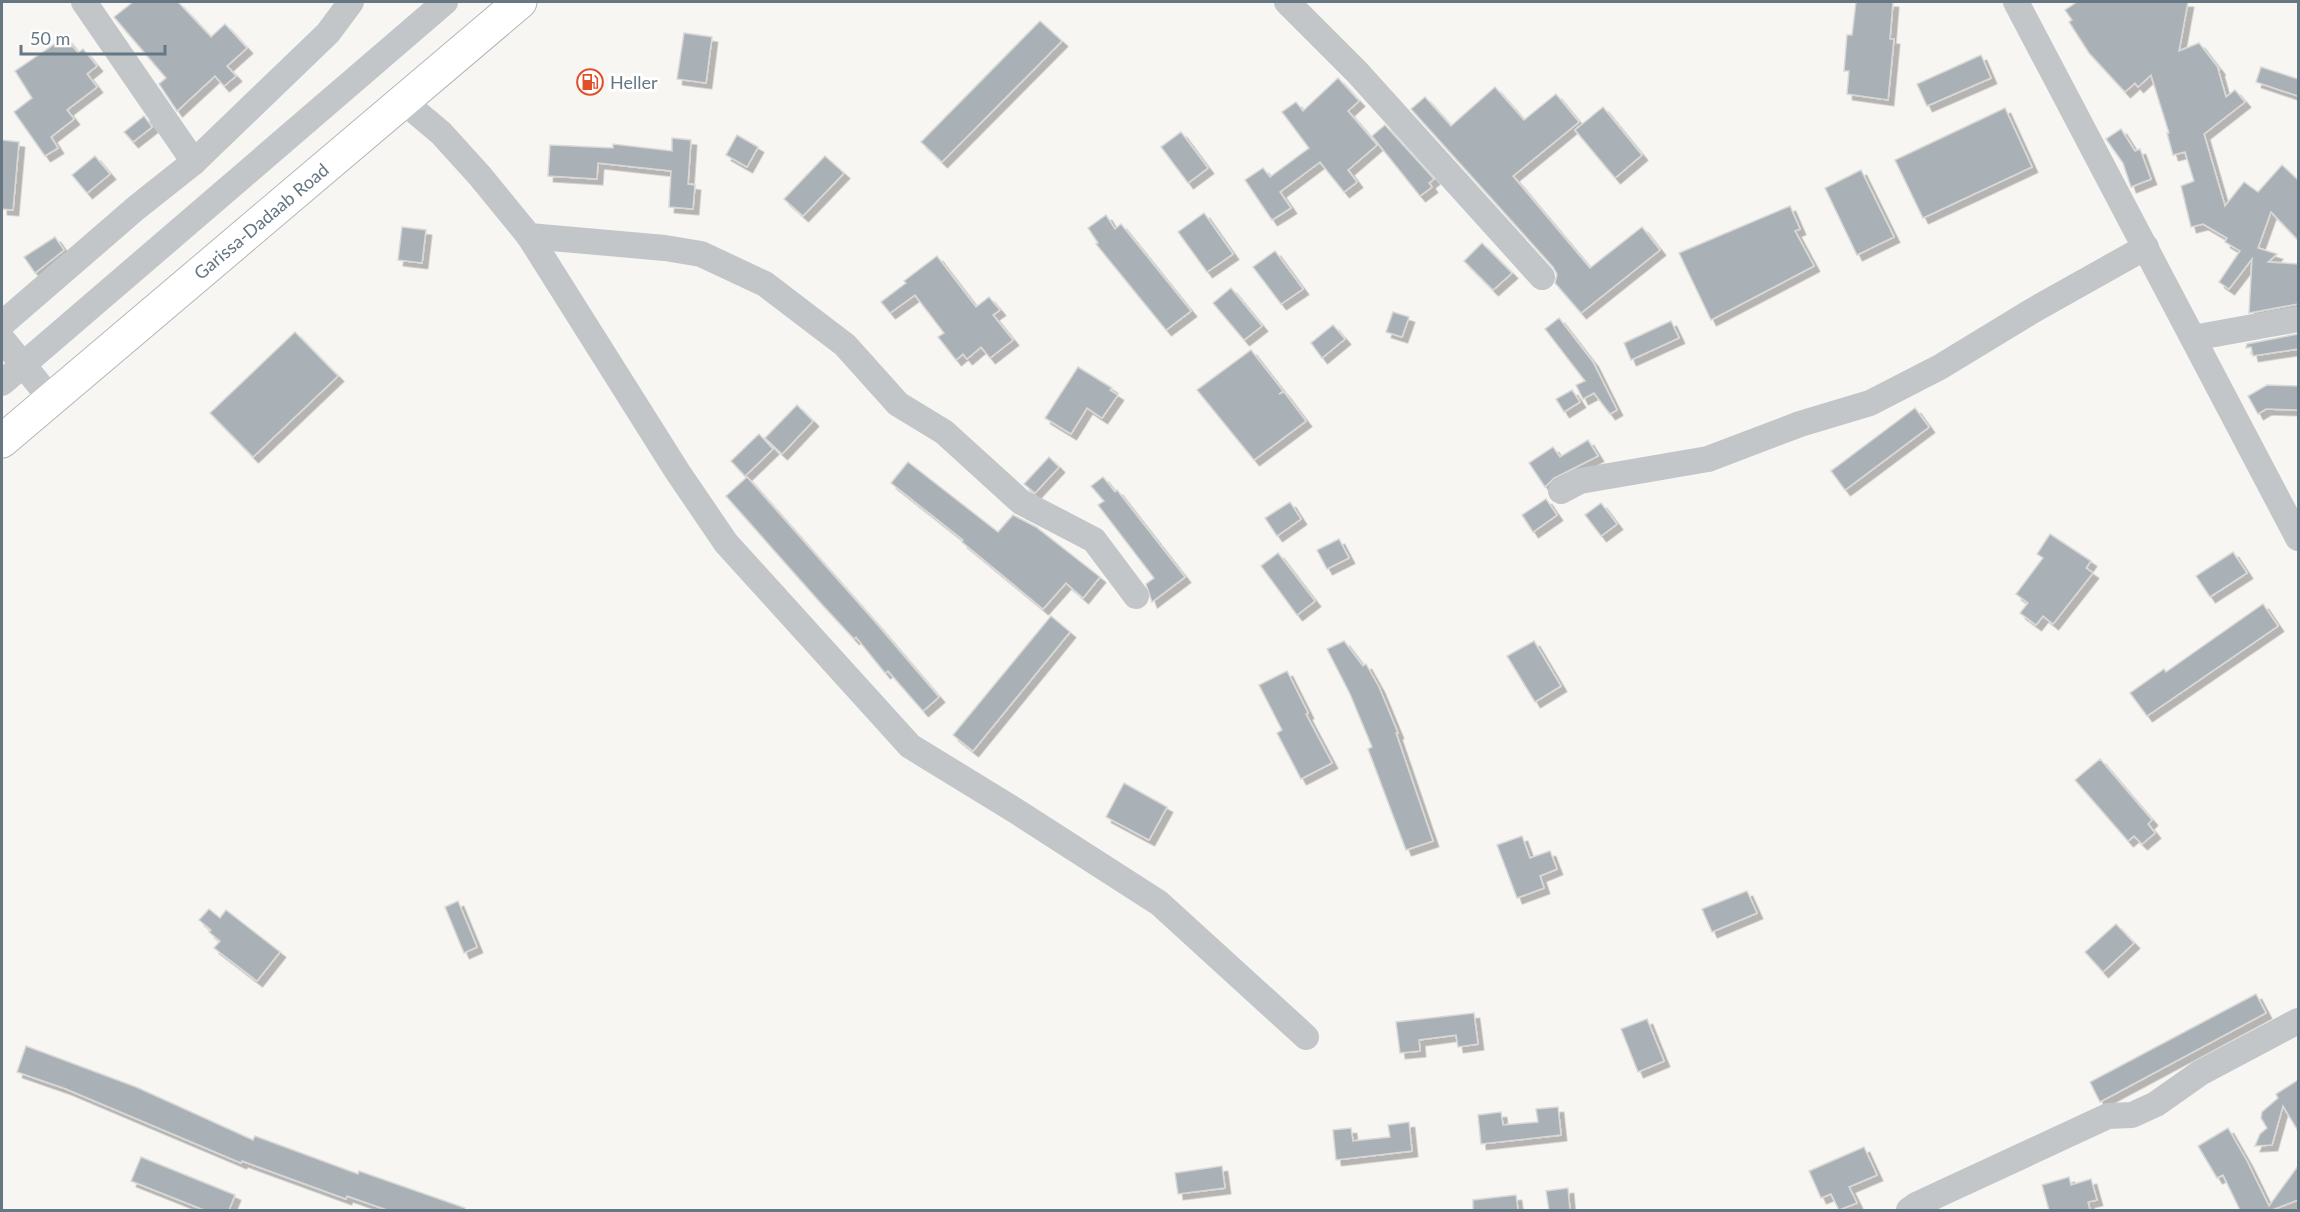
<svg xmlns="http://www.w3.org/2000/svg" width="2300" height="1212" viewBox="0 0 2300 1212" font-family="Lato,sans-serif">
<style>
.building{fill:#a9b1b6;stroke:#d8d8d6;stroke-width:1.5;filter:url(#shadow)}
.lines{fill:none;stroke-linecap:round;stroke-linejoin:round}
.highway-casing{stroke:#b3b7ba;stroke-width:35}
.minor{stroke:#c2c6c9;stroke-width:26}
.highway{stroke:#fff;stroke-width:33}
.labels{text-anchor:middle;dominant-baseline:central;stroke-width:6;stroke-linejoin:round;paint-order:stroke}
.poi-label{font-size:18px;fill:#667784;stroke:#fff;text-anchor:start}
.street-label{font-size:18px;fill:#667784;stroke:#fff}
</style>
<defs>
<filter id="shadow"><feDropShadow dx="5.5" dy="5.5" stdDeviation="0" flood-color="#0004"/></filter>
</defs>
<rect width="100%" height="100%" fill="#f7f6f3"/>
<g class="building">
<path d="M 133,2 L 178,2 L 211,37 L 225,24 L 247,48 L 227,66 L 236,76 L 224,86 L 215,76 L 177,111 L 159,84 L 166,78 L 114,17 Z"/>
<path d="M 1856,2 L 1893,2 L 1890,39 L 1894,39 L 1888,100 L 1847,94 L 1849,71 L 1844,71 L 1847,35 L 1852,35 Z"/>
<path d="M 2077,2 L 2188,2 L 2179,51 L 2199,43 L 2220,70 L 2218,69 L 2226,97 L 2235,90 L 2245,102 L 2204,134 L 2225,206 L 2244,182 L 2258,192 L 2282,165 L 2298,180 L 2298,240 L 2271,212 L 2258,248 L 2277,254 L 2268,262 L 2298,264 L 2298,304 L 2249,313 L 2252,259 L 2229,289 L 2219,282 L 2240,251 L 2225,242 L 2227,238 L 2203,224 L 2191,227 L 2181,186 L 2194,181 L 2185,152 L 2173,155 L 2167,133 L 2169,133 L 2151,75 L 2138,87 L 2135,83 L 2125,92 L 2089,53 L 2069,22 L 2072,20 L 2065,10 Z"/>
<path d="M 1040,21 L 1062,41 L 942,162 L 921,142 Z"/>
<path d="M 684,33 L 712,37 L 706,83 L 677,79 Z"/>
<path d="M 65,37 L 78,53 L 83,49 L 97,66 L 87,74 L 97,87 L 67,110 L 74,119 L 51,137 L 58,148 L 45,156 L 14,112 L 32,98 L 15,71 Z"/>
<path d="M 1981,55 L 1991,78 L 1927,106 L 1917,84 Z"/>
<path d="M 2261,67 L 2298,79 L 2298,96 L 2256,82 Z"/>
<path d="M 1338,78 L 1359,101 L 1348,111 L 1377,145 L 1348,170 L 1357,182 L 1344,192 L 1320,162 L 1280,192 L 1291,208 L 1272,220 L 1245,180 L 1263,168 L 1270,177 L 1309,148 L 1282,112 L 1296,102 L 1303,111 Z"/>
<path d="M 1495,87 L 1524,120 L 1556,94 L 1579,122 L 1513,176 L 1590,268 L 1642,227 L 1660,250 L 1581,313 L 1555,283 L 1557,274 L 1553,267 L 1411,109 L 1425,97 L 1451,126 Z"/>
<path d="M 1603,107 L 1642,155 L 1615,178 L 1575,130 Z"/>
<path d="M 2005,108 L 2032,167 L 1923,218 L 1895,160 Z"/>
<path d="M 144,116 L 152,127 L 133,142 L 124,132 Z"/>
<path d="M 1385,125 L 1434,179 L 1429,183 L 1432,187 L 1420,196 L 1372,136 Z"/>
<path d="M 2121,129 L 2135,151 L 2140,149 L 2151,179 L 2131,187 L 2123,163 L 2106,139 Z"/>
<path d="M 1181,132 L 1208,168 L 1188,183 L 1161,147 Z"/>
<path d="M 737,135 L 758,147 L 747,167 L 726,155 Z"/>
<path d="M 672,138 L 691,140 L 688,184 L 695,185 L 693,209 L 669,207 L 671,171 L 598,163 L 597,179 L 548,176 L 550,145 L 613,148 L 613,144 L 672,151 Z"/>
<path d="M 2,140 L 19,142 L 13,210 L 2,209 Z"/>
<path d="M 95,156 L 110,174 L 87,193 L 72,175 Z"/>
<path d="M 825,156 L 844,173 L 803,216 L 784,199 Z"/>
<path d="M 1861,170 L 1894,237 L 1857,255 L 1825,188 Z"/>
<path d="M 1790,206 L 1800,229 L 1795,231 L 1814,266 L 1711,320 L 1679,253 Z"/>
<path d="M 1204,213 L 1233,254 L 1207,272 L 1178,232 Z"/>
<path d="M 1106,215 L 1115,229 L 1121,224 L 1191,311 L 1166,330 L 1096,244 L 1098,243 L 1088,228 Z"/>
<path d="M 402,227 L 426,230 L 422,263 L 398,260 Z"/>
<path d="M 55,237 L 64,250 L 35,273 L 24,257 Z"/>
<path d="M 1482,243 L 1512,273 L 1493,290 L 1464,261 Z"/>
<path d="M 1275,251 L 1303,289 L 1281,304 L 1253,267 Z"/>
<path d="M 937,256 L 976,307 L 989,297 L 1000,310 L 993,315 L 1013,340 L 990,358 L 981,347 L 967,359 L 963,354 L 956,360 L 938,337 L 944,333 L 915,295 L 890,313 L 881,302 L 906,283 L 904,281 Z"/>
<path d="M 1231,288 L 1262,326 L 1244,340 L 1213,303 Z"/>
<path d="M 1393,312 L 1409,317 L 1402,337 L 1386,332 Z"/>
<path d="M 1559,318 L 1593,362 L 1617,410 L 1610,414 L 1594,393 L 1583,399 L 1576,385 L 1585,381 L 1545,329 Z"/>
<path d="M 1671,321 L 1679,338 L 1631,360 L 1624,343 Z"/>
<path d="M 1333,325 L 1345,339 L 1322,358 L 1311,343 Z"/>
<path d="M 295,332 L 338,376 L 253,457 L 210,413 Z"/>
<path d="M 2298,334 L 2298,349 L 2253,356 L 2251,347 L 2246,348 L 2247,344 Z"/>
<path d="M 1251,350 L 1283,391 L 1279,394 L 1284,392 L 1306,421 L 1254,460 L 1197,390 Z"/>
<path d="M 1078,367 L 1112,388 L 1110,390 L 1118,395 L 1102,418 L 1087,408 L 1071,434 L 1045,418 Z"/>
<path d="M 2267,385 L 2298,386 L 2298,410 L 2266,409 L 2258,414 L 2248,396 Z"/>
<path d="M 1572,390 L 1580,402 L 1564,412 L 1556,399 Z"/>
<path d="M 797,405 L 813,421 L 782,454 L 765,438 Z"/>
<path d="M 1915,408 L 1929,427 L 1845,490 L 1831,471 Z"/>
<path d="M 759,434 L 773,449 L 745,476 L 731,461 Z"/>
<path d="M 1588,440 L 1598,456 L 1554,478 L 1545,487 L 1529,463 L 1553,447 L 1560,457 Z"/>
<path d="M 1049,457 L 1059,467 L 1035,493 L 1024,484 Z"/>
<path d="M 908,462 L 998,532 L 1013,515 L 1036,527 L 1100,577 L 1083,598 L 1066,583 L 1043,609 L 962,542 L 963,540 L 891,483 Z"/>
<path d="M 747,477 L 876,623 L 939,697 L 923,711 L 888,671 L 885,673 L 856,637 L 854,639 L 818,600 L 726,496 Z"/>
<path d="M 1103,477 L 1115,492 L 1117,490 L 1185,577 L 1152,602 L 1146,584 L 1154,578 L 1098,505 L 1104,501 L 1091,486 Z"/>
<path d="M 1546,499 L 1557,515 L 1533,532 L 1522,515 Z"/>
<path d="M 1290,502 L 1301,519 L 1277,536 L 1265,518 Z"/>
<path d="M 1601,503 L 1617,524 L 1601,536 L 1585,515 Z"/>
<path d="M 2050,534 L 2091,561 L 2086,568 L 2093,573 L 2053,624 L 2043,616 L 2036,625 L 2020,613 L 2028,603 L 2016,594 L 2043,558 L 2037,554 Z"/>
<path d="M 1339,539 L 1349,558 L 1327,569 L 1317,550 Z"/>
<path d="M 2233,552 L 2247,573 L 2210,597 L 2196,576 Z"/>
<path d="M 1278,553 L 1315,601 L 1297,615 L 1261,566 Z"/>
<path d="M 2263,604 L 2278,626 L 2147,716 L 2130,693 L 2164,669 L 2166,672 Z"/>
<path d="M 1051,616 L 1070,632 L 973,751 L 953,735 Z"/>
<path d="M 1344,641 L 1363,666 L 1366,664 L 1379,687 L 1398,733 L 1396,733 L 1433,841 L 1406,850 L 1368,749 L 1372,747 L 1350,694 L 1327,649 Z"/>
<path d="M 1534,641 L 1561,686 L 1535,702 L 1507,656 Z"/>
<path d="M 1287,671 L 1308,713 L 1306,714 L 1332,763 L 1301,779 L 1277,733 L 1282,730 L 1259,685 Z"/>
<path d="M 2100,759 L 2152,820 L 2148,824 L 2155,833 L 2142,844 L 2134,836 L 2128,841 L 2075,780 Z"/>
<path d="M 1124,783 L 1167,807 L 1149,840 L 1106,817 Z"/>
<path d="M 1522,836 L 1530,858 L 1550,851 L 1557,869 L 1540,876 L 1544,888 L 1517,898 L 1497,845 Z"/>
<path d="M 1747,891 L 1757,913 L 1712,932 L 1702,909 Z"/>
<path d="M 458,901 L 477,947 L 464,953 L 445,907 Z"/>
<path d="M 209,909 L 220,918 L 226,910 L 280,952 L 257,981 L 214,948 L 220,941 L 209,932 L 211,930 L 199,920 Z"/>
<path d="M 2116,924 L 2134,943 L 2103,972 L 2085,952 Z"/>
<path d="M 2256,994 L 2266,1013 L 2100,1102 L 2090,1082 Z"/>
<path d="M 1474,1013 L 1478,1044 L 1458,1047 L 1456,1035 L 1419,1040 L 1420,1051 L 1400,1053 L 1396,1022 Z"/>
<path d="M 1647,1019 L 1664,1061 L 1638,1072 L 1621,1029 Z"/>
<path d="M 26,1046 L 136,1087 L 253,1140 L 255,1136 L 358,1174 L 359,1171 L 465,1208 L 465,1210 L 387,1210 L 347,1196 L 346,1199 L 242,1161 L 241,1163 L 66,1089 L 17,1072 Z"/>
<path d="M 2298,1080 L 2298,1131 L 2283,1106 L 2272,1145 L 2255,1146 L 2260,1134 L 2267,1128 L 2261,1118 L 2262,1112 L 2278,1098 L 2276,1094 Z"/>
<path d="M 1558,1107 L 1561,1135 L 1481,1144 L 1478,1115 L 1501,1112 L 1503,1125 L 1538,1122 L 1536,1109 Z"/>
<path d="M 1409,1122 L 1412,1151 L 1336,1160 L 1333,1130 L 1351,1128 L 1353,1141 L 1390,1137 L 1388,1125 Z"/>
<path d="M 2228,1128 L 2247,1161 L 2269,1206 L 2298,1166 L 2298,1200 L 2272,1210 L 2240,1210 L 2223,1175 L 2217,1178 L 2198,1146 Z"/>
<path d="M 1864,1147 L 1877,1175 L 1849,1187 L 1857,1203 L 1839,1210 L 1831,1194 L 1821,1198 L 1809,1171 Z"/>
<path d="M 141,1157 L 235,1195 L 229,1210 L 204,1210 L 131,1181 Z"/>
<path d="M 1222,1166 L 1225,1188 L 1178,1194 L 1175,1173 Z"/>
<path d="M 2069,1177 L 2071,1185 L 2091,1179 L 2097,1200 L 2088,1202 L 2090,1210 L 2049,1210 L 2042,1185 Z"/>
<path d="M 1568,1188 L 1570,1210 L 1549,1210 L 1546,1191 Z"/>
<path d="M 1516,1195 L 1518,1210 L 1473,1210 L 1473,1200 Z"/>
</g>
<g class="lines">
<g class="highway-casing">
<path id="highway" d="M 2,441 L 520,2"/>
</g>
<g class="minor">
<path d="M 84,2 L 194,162"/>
<path d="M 1287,2 L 1357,72 L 1542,277"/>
<path d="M 2016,2 L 2298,538"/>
<path d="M 403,101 L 441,133 L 480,176 L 529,236 L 665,248 L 701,254 L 765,284 L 845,345 L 898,404 L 944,432 L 1021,502 L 1094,540 L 1136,596"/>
<path d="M 529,236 L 677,471 L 726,543 L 910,746 L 1016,811 L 1159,903 L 1306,1037"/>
<path d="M 2,324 L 136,208 L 194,162 L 328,33 L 351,2"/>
<path d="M 2193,338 L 2298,319"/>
<path d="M 2,339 L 51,399"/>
<path d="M 2,383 L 445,2"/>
<path d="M 1561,491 L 1580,481 L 1708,459 L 1800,424 L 1870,403 L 1940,367 L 2032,311 L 2146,247"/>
<path d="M 1909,1210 L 1916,1205 L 2108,1116 L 2132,1115 L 2156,1104 L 2200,1073 L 2298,1021"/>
</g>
<use href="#highway" class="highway"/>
</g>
<defs>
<g id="fuel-ring" transform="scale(1.35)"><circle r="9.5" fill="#fff" stroke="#e14f29" stroke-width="1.5"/><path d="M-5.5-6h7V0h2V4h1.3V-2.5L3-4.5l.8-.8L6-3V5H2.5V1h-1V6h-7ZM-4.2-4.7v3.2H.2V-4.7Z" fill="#e14f29"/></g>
</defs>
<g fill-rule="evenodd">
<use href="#fuel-ring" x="590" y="82"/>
</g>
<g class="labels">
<g class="poi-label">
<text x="610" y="82">Heller</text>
</g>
<g class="street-label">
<text transform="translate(261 221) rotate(-40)">Garissa-Dadaab Road</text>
</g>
</g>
<rect width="2300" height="1212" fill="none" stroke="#667784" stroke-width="6"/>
<path d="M21 45v9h144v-9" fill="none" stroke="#667784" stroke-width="3"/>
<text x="30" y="45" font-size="18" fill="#667784" stroke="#ffffff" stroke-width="4.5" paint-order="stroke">50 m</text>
</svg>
